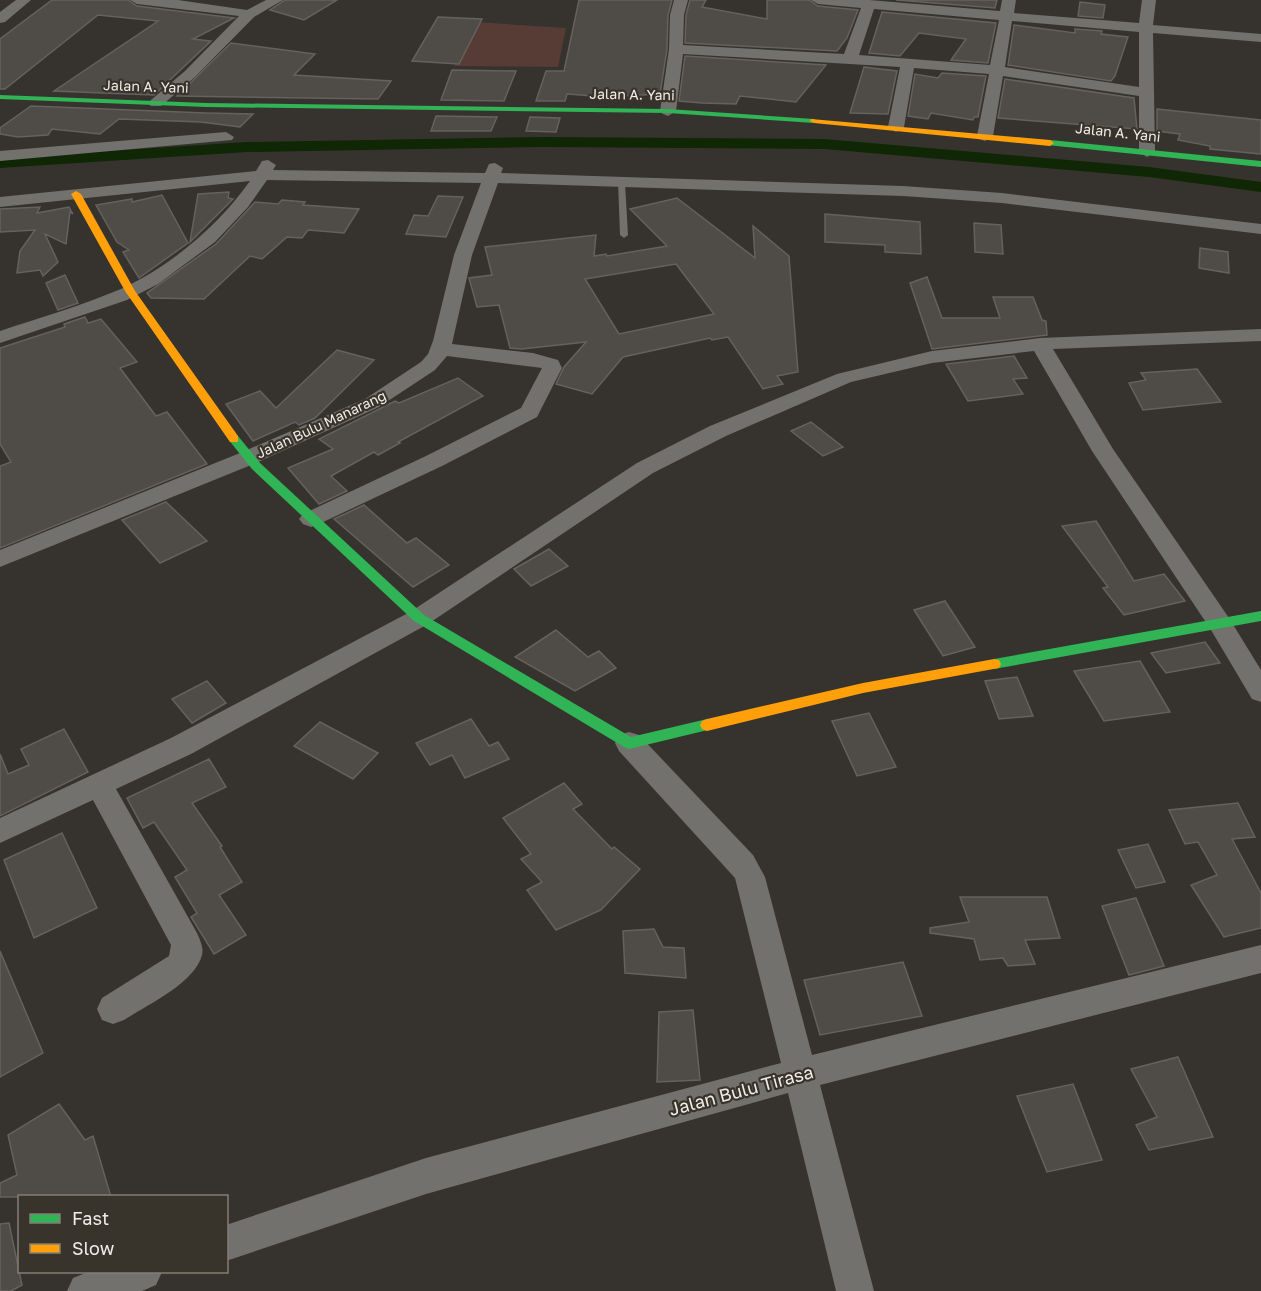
<svg xmlns="http://www.w3.org/2000/svg" width="1261" height="1291" viewBox="0 0 1261 1291" font-family="'Golos Text',sans-serif">
<style>
.green{fill:#573b35}
.lines{fill:none;stroke-linecap:round;stroke-linejoin:round}
.canal{fill:#102705;fill-rule:evenodd}
.building{fill:#4f4c48;stroke:#64615e;stroke-width:1.5;fill-rule:evenodd}
.lane{fill:#73716d;fill-rule:evenodd}
.street{fill:#73716d;fill-rule:evenodd}
.fast{fill:#30b455;fill-rule:evenodd}
.slow{fill:#ff9f0a;fill-rule:evenodd}
.labels{text-anchor:middle;dominant-baseline:central;stroke-width:4.5;stroke-linejoin:round;paint-order:stroke}
.far-street-label{font-size:14px;fill:#f0ede8;stroke:#39342b}
.near-street-label{font-size:18px;fill:#f0ede8;stroke:#39342b}
</style>
<rect width="100%" height="100%" fill="#36332e"/>
<path class="green" d="M 476,22 L 566,28 L 558,67 L 454,66 Z"/>
<g class="lines">
<path class="canal" d="M 543,137 L 824,139 L 1149,167 L 1261,182 L 1261,192 L 1149,177 L 824,149 L 543,147 L 247,152 L 0,168 L 0,158 L 247,142 Z"/>
</g>
<g class="building">
<path d="M 52,0 L 128,0 L 137,6 L 234,18 L 193,39 L 211,41 L 154,95 L 54,91 L 158,21 L 98,15 L 5,89 L 0,89 L 0,39 Z"/>
<path d="M 285,0 L 337,0 L 304,20 L 270,10 Z"/>
<path d="M 579,0 L 672,0 L 668,15 L 667,49 L 660,94 L 607,97 L 567,94 L 565,101 L 536,101 L 546,71 L 564,71 Z"/>
<path d="M 690,0 L 706,0 L 702,7 L 767,19 L 767,0 L 809,0 L 818,6 L 858,10 L 847,38 L 837,51 L 685,43 L 686,15 Z"/>
<path d="M 896,0 L 997,0 L 995,8 Z"/>
<path d="M 1080,2 L 1105,5 L 1103,18 L 1078,16 Z"/>
<path d="M 882,12 L 996,23 L 988,63 L 951,60 L 966,39 L 919,33 L 900,56 L 869,53 Z"/>
<path d="M 438,17 L 482,19 L 459,64 L 412,61 Z"/>
<path d="M 1014,25 L 1075,33 L 1075,29 L 1102,31 L 1101,34 L 1128,37 L 1115,76 L 1111,81 L 1008,65 Z"/>
<path d="M 231,43 L 315,54 L 294,75 L 391,81 L 378,99 L 177,96 Z"/>
<path d="M 685,56 L 826,65 L 796,102 L 740,96 L 736,104 L 702,103 L 679,101 Z"/>
<path d="M 864,67 L 897,71 L 888,114 L 850,113 Z"/>
<path d="M 452,70 L 516,71 L 504,101 L 441,100 Z"/>
<path d="M 942,73 L 986,76 L 978,117 L 974,117 L 973,120 L 931,113 L 928,119 L 908,116 L 915,74 L 938,78 Z"/>
<path d="M 1005,79 L 1134,98 L 1137,129 L 998,118 Z"/>
<path d="M 31,106 L 206,113 L 253,114 L 240,127 L 201,122 L 119,119 L 100,134 L 52,129 L 48,135 L 18,137 L 0,134 L 0,128 Z"/>
<path d="M 1157,109 L 1261,120 L 1261,154 L 1210,149 L 1210,146 L 1178,140 L 1180,134 L 1157,131 Z"/>
<path d="M 436,116 L 497,117 L 491,131 L 431,131 Z"/>
<path d="M 530,117 L 560,118 L 556,132 L 526,131 Z"/>
<path d="M 229,192 L 228,198 L 233,199 L 190,242 L 198,194 Z"/>
<path d="M 162,195 L 188,243 L 139,278 L 123,252 L 129,250 L 117,242 L 96,205 L 132,199 L 132,202 Z"/>
<path d="M 438,196 L 463,197 L 446,237 L 406,234 L 414,215 L 428,216 Z"/>
<path d="M 677,198 L 755,258 L 753,226 L 789,256 L 798,372 L 777,376 L 783,384 L 763,389 L 728,337 L 712,340 L 710,338 L 623,357 L 592,394 L 556,384 L 564,367 L 586,342 L 522,349 L 510,348 L 499,305 L 477,307 L 469,278 L 492,275 L 485,247 L 596,235 L 594,256 L 606,254 L 607,256 L 667,246 L 630,209 ZM 676,264 L 714,314 L 619,334 L 585,279 Z"/>
<path d="M 282,200 L 305,202 L 303,205 L 359,209 L 344,233 L 308,230 L 302,238 L 287,237 L 262,259 L 250,256 L 204,299 L 151,298 L 147,293 L 216,244 L 255,202 L 278,204 Z"/>
<path d="M 40,207 L 37,213 L 69,207 L 73,214 L 70,212 L 66,244 L 45,234 L 58,262 L 43,276 L 40,270 L 17,273 L 20,251 L 35,230 L 0,232 L 0,209 Z"/>
<path d="M 825,214 L 920,222 L 921,254 L 885,252 L 885,245 L 825,242 Z"/>
<path d="M 974,223 L 1001,225 L 1003,254 L 975,252 Z"/>
<path d="M 1200,248 L 1228,252 L 1229,273 L 1199,268 Z"/>
<path d="M 65,275 L 78,303 L 58,310 L 46,283 Z"/>
<path d="M 927,277 L 942,318 L 1000,318 L 993,297 L 1033,297 L 1042,320 L 1046,321 L 1047,335 L 932,349 L 910,283 Z"/>
<path d="M 85,317 L 88,323 L 101,319 L 137,362 L 120,368 L 156,416 L 167,412 L 207,464 L 0,548 L 0,466 L 11,462 L 0,444 L 0,348 L 65,327 L 64,324 Z"/>
<path d="M 337,350 L 374,360 L 315,418 L 299,425 L 295,422 L 253,441 L 226,404 L 260,391 L 276,408 Z"/>
<path d="M 1014,356 L 1027,378 L 1013,379 L 1023,394 L 968,401 L 946,364 Z"/>
<path d="M 1197,369 L 1221,402 L 1143,410 L 1129,383 L 1146,380 L 1141,373 Z"/>
<path d="M 458,378 L 483,396 L 398,442 L 400,443 L 378,455 L 374,452 L 331,476 L 347,491 L 319,504 L 288,468 L 333,449 L 319,439 L 395,401 L 399,403 Z"/>
<path d="M 811,422 L 843,447 L 823,456 L 791,431 Z"/>
<path d="M 166,502 L 207,541 L 160,563 L 122,520 Z"/>
<path d="M 364,505 L 407,543 L 416,538 L 449,565 L 413,587 L 334,519 Z"/>
<path d="M 1096,521 L 1134,581 L 1164,574 L 1185,601 L 1124,615 L 1103,588 L 1108,587 L 1062,526 Z"/>
<path d="M 549,549 L 568,566 L 531,586 L 514,569 Z"/>
<path d="M 945,601 L 975,647 L 943,656 L 914,610 Z"/>
<path d="M 556,630 L 588,657 L 599,651 L 616,668 L 575,691 L 515,657 Z"/>
<path d="M 1205,642 L 1220,663 L 1166,673 L 1151,653 Z"/>
<path d="M 1140,661 L 1170,712 L 1104,721 L 1074,671 Z"/>
<path d="M 1017,677 L 1033,716 L 999,719 L 985,681 Z"/>
<path d="M 207,681 L 226,703 L 192,723 L 172,699 Z"/>
<path d="M 869,713 L 896,767 L 857,776 L 832,721 Z"/>
<path d="M 471,719 L 489,746 L 498,742 L 509,759 L 465,778 L 452,755 L 430,765 L 416,743 Z"/>
<path d="M 320,722 L 378,753 L 353,779 L 294,746 Z"/>
<path d="M 64,729 L 88,772 L 0,816 L 0,754 L 8,774 L 29,765 L 21,749 Z"/>
<path d="M 209,759 L 226,787 L 192,803 L 222,846 L 220,847 L 242,882 L 219,895 L 246,935 L 214,954 L 191,917 L 197,913 L 175,877 L 187,870 L 154,822 L 143,828 L 127,798 Z"/>
<path d="M 564,783 L 582,804 L 573,809 L 612,849 L 614,847 L 640,869 L 601,910 L 556,930 L 527,890 L 542,882 L 521,859 L 531,854 L 503,818 Z"/>
<path d="M 1238,803 L 1255,837 L 1232,839 L 1261,893 L 1261,928 L 1224,937 L 1191,885 L 1217,875 L 1198,842 L 1185,844 L 1169,810 Z"/>
<path d="M 62,833 L 97,908 L 34,938 L 4,860 Z"/>
<path d="M 1148,844 L 1165,882 L 1136,888 L 1118,850 Z"/>
<path d="M 960,897 L 1047,897 L 1060,938 L 1025,940 L 1035,964 L 1008,966 L 1003,958 L 980,960 L 974,939 L 930,933 L 930,928 L 969,922 Z"/>
<path d="M 1136,898 L 1164,966 L 1129,975 L 1102,906 Z"/>
<path d="M 654,929 L 663,947 L 684,948 L 686,978 L 625,973 L 623,931 Z"/>
<path d="M 0,951 L 43,1053 L 0,1077 Z"/>
<path d="M 903,962 L 922,1016 L 820,1035 L 804,980 Z"/>
<path d="M 693,1010 L 700,1080 L 657,1082 L 659,1012 Z"/>
<path d="M 1178,1057 L 1213,1137 L 1149,1150 L 1136,1125 L 1157,1117 L 1131,1069 Z"/>
<path d="M 1073,1084 L 1102,1160 L 1047,1172 L 1017,1096 Z"/>
<path d="M 59,1104 L 85,1140 L 93,1136 L 111,1197 L 0,1197 L 0,1183 L 17,1175 L 8,1135 Z"/>
<path d="M 9,1223 L 22,1285 L 11,1291 L 0,1291 L 0,1224 Z"/>
</g>
<g class="lines">
<path class="lane" d="M 618,181 L 625,183 L 628,235 L 624,238 L 620,235 Z"/>
<g class="street">
<path d="M 16,0 L 31,0 L 5,22 L 0,23 L 0,12 Z"/>
<path d="M 130,0 L 178,0 L 247,10 L 266,0 L 283,0 L 254,17 L 195,77 L 161,106 L 151,106 L 148,103 L 151,100 L 185,71 L 239,16 L 137,4 Z"/>
<path d="M 674,0 L 688,0 L 684,15 L 683,45 L 844,54 L 861,8 L 818,4 L 811,0 L 869,0 L 1000,11 L 1002,0 L 1016,0 L 1014,13 L 1139,23 L 1142,0 L 1156,0 L 1153,25 L 1261,34 L 1261,42 L 1153,33 L 1155,152 L 1147,157 L 1139,152 L 1139,96 L 1003,76 L 993,136 L 985,141 L 979,139 L 977,136 L 989,74 L 914,68 L 904,127 L 896,132 L 888,127 L 900,67 L 683,54 L 676,111 L 668,116 L 663,114 L 660,111 L 669,49 L 670,15 ZM 874,9 L 999,20 L 990,65 L 859,55 ZM 1012,21 L 1139,32 L 1139,87 L 1005,67 Z"/>
<path d="M 226,132 L 234,137 L 232,140 L 0,161 L 0,151 Z"/>
<path d="M 268,160 L 276,165 L 273,170 L 485,173 L 489,164 L 495,163 L 503,168 L 501,173 L 903,186 L 1002,193 L 1261,224 L 1261,234 L 1002,203 L 903,196 L 498,183 L 472,255 L 452,344 L 533,353 L 558,360 L 562,368 L 537,417 L 442,466 L 319,524 L 311,527 L 303,524 L 299,519 L 303,514 L 426,456 L 521,408 L 542,368 L 447,356 L 435,370 L 379,407 L 256,463 L 0,567 L 0,550 L 240,453 L 365,399 L 421,362 L 428,354 L 433,341 L 454,255 L 481,183 L 267,180 L 248,207 L 215,242 L 158,284 L 127,300 L 0,343 L 0,331 C 39,318 83,305 121,289 C 171,266 218,226 250,181 L 0,207 L 0,197 L 256,171 L 262,161 Z"/>
<path d="M 1261,329 L 1261,341 L 1053,349 L 1113,449 L 1229,618 L 1261,670 L 1261,702 L 1252,699 L 1211,630 L 1092,451 L 1034,351 L 932,363 L 851,382 L 726,436 L 653,473 L 428,624 L 191,754 L 116,789 L 197,933 C 200,940 204,948 202,955 C 195,983 147,1005 124,1020 L 113,1024 L 102,1020 L 97,1009 L 102,998 L 169,956 L 171,945 L 93,800 L 0,843 L 0,818 L 171,738 L 410,612 L 637,463 L 710,426 L 837,374 L 932,351 L 1040,338 Z"/>
<path d="M 629,732 L 639,735 L 753,855 L 765,877 L 812,1055 L 1261,945 L 1261,973 L 820,1085 L 874,1291 L 836,1291 L 788,1093 L 426,1194 L 226,1261 L 226,1225 L 426,1158 L 781,1063 L 735,878 L 619,751 L 615,743 L 619,735 Z"/>
<path d="M 88,1272 L 162,1272 L 156,1285 L 142,1291 L 67,1291 L 73,1278 Z"/>
</g>
<g class="fast">
<path d="M 0,95 L 206,103 L 668,109 L 814,119 L 818,121 L 814,123 L 668,113 L 206,107 L 0,99 Z"/>
<path d="M 1050,140 L 1261,161 L 1261,167 L 1047,145 L 1047,141 Z"/>
<path d="M 234,435 L 238,436 L 260,463 L 424,615 L 631,737 L 707,719 L 712,721 L 714,725 L 712,729 L 629,749 L 624,747 L 414,621 L 252,469 L 228,439 Z"/>
<path d="M 1261,611 L 1261,621 L 994,669 L 987,664 L 994,659 Z"/>
</g>
<g class="slow">
<path d="M 811,119 L 1050,140 L 1054,143 L 1050,146 L 814,123 L 810,121 Z"/>
<path d="M 76,191 L 81,194 L 135,291 L 238,436 L 238,442 L 230,442 L 125,291 L 71,194 Z"/>
<path d="M 994,659 L 999,660 L 1001,664 L 999,668 L 863,693 L 707,731 L 702,729 L 700,725 L 702,721 L 707,719 L 863,683 Z"/>
</g>
</g>
<g class="labels">
<g class="far-street-label">
<text transform="translate(146 86) rotate(2)">Jalan A. Yani</text>
<text transform="translate(632 94) rotate(1)">Jalan A. Yani</text>
<text transform="translate(1118 132) rotate(6)">Jalan A. Yani</text>
<text transform="translate(321 424) rotate(-25)">Jalan Bulu Manarang</text>
</g>
<g class="near-street-label">
<text transform="translate(741 1090) rotate(-15)">Jalan Bulu Tirasa</text>
</g>
</g>
<rect x="18" y="1195" width="210" height="78" fill="#39342b" stroke="#827e77" stroke-width="1.5"/>
<rect x="30" y="1214" width="30" height="9" fill="#30b455" stroke="#827e77" stroke-width="1.5"/>
<text x="72" y="1225" font-size="18" fill="#f0ede8">Fast</text>
<rect x="30" y="1244" width="30" height="9" fill="#ff9f0a" stroke="#827e77" stroke-width="1.5"/>
<text x="72" y="1255" font-size="18" fill="#f0ede8">Slow</text>
</svg>
